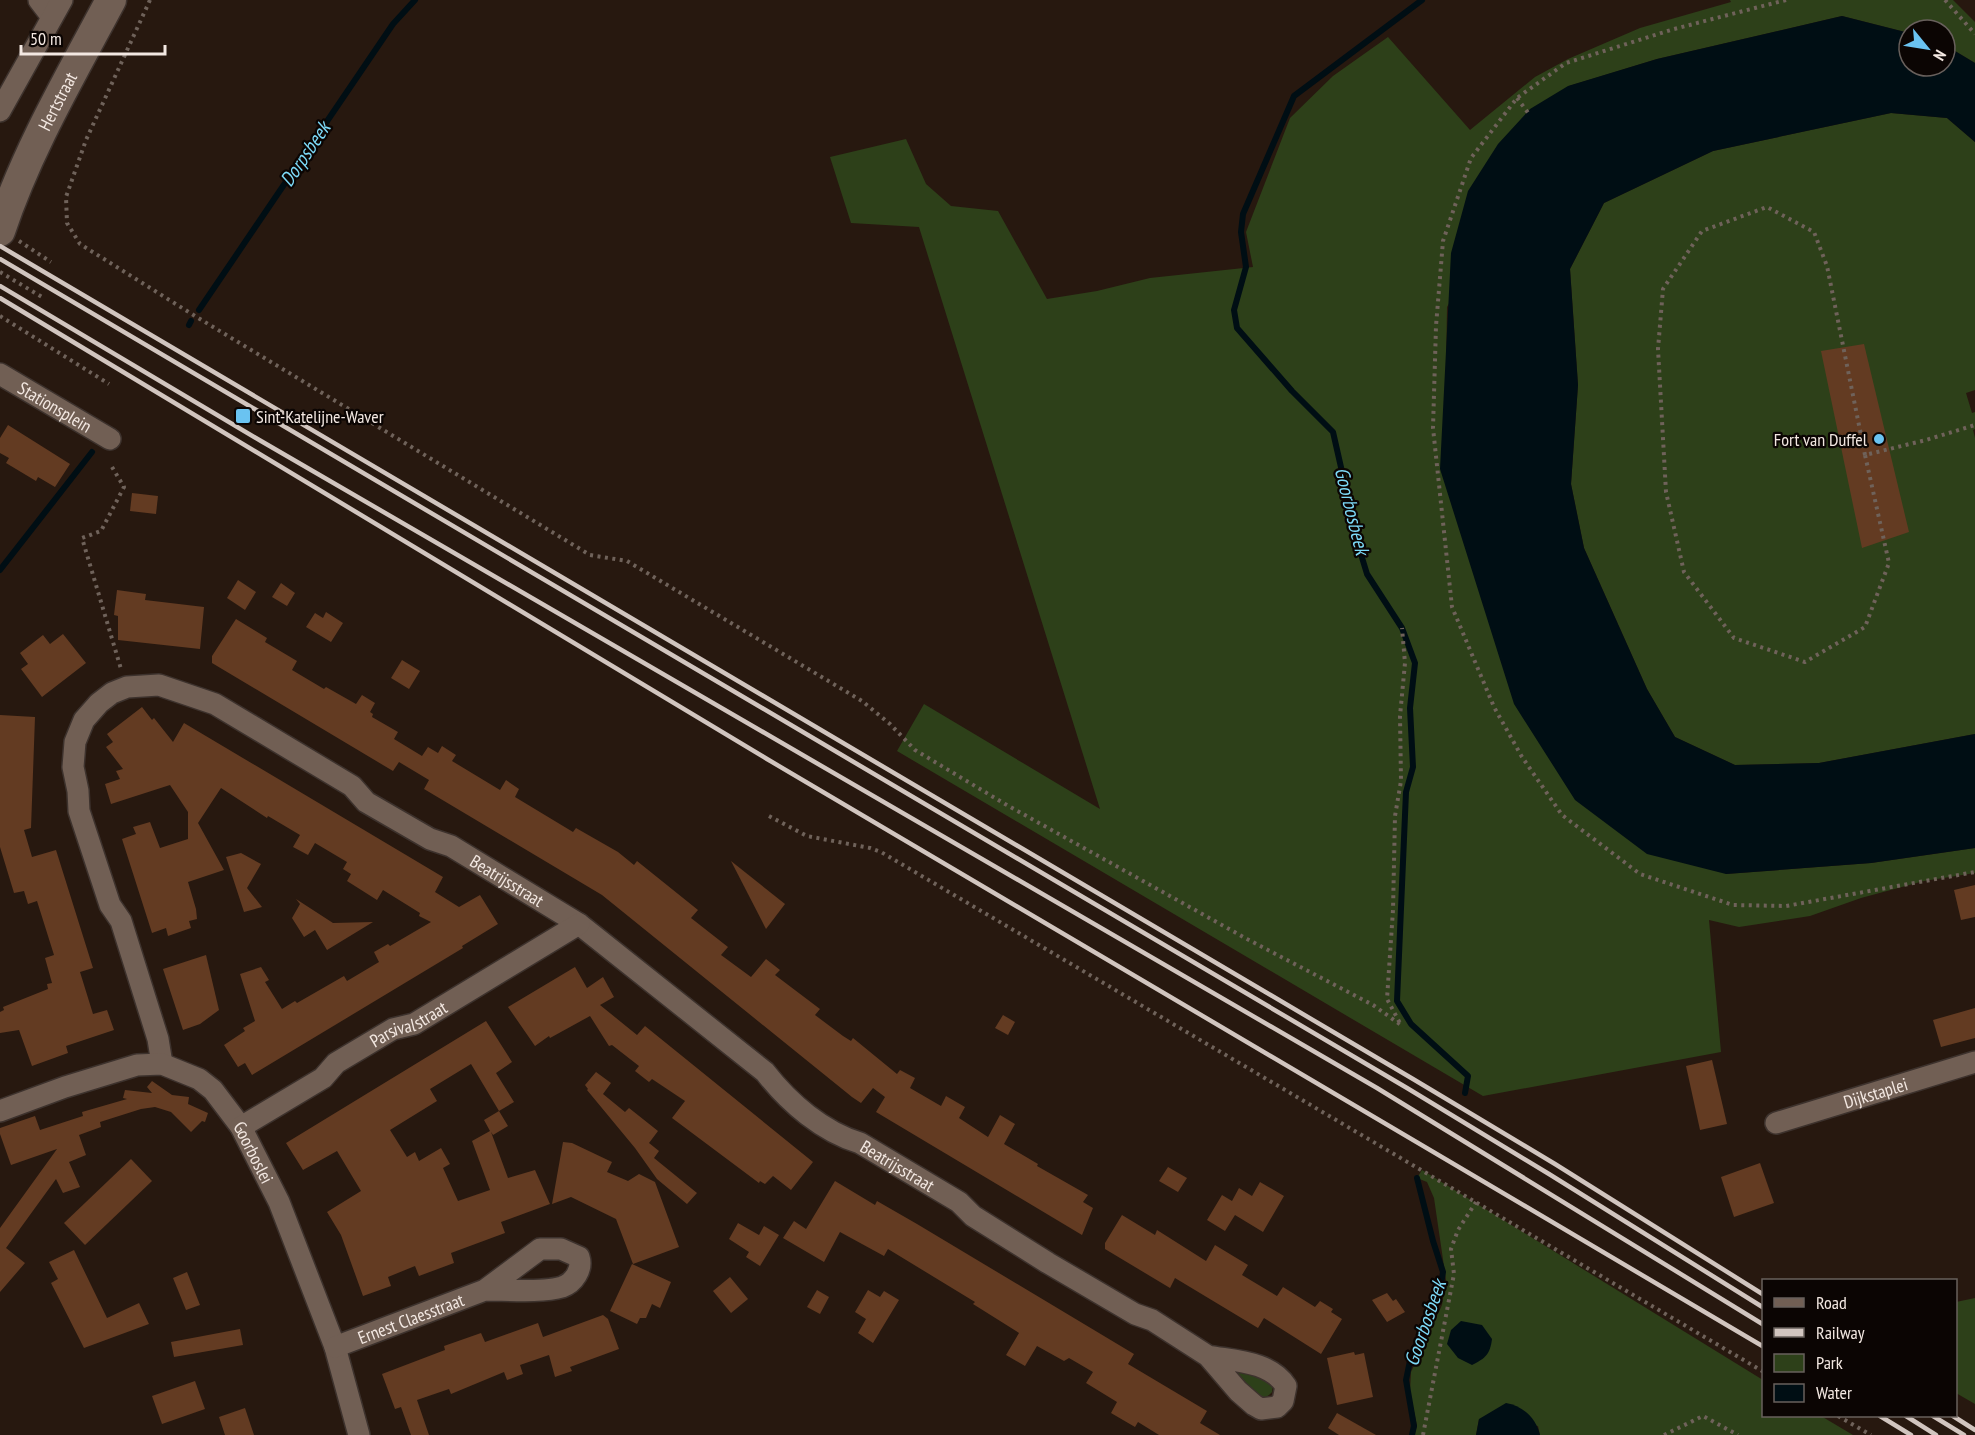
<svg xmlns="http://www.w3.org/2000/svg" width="1975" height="1435" viewBox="0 0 1975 1435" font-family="'PT Sans Narrow',sans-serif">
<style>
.green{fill:#2d4019}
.water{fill:#000e14}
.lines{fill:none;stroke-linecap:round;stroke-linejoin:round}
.stream{stroke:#000e14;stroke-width:6}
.building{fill:#633b22}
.street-casing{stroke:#3d322d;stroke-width:24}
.secondary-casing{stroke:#3d322d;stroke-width:33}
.path{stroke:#6f625a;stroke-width:4;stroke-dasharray:3 4.5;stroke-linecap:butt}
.street{stroke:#715f54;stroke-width:21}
.secondary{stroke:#715f54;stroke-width:30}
.rail{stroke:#d1c5bf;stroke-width:4.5}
.poi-dot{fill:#6ac3f1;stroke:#0b0503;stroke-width:2}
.labels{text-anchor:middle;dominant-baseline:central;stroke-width:4.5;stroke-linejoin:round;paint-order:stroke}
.street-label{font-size:18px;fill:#f3e8e2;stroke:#0b0503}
.poi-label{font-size:18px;fill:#f3e8e2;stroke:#0b0503;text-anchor:start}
.water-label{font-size:20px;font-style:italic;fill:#7ddaf8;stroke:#0b0503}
</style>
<rect width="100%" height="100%" fill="#27180f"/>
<g class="green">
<path d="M 1730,0 L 1953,0 L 1975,22 L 1975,63 L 1945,45 L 1945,30 L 1909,30 L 1909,33 L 1842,16 L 1657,59 L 1569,86 L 1447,307 L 1446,367 L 1726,874 L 1871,863 L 1975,848 L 1975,873 L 1924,881 L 1861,898 L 1810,916 L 1739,927 L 1709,920 L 1721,1052 L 1483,1096 L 897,751 L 924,704 L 1100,809 L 919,227 L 851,223 L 830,157 L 906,139 L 926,184 L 951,206 L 998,211 L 1047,299 L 1097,291 L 1150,278 L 1253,267 L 1246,232 L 1290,118 L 1333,76 L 1388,37 L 1470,130 L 1535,77 L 1568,59 L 1640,28 L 1731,2 Z"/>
<path d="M 1891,113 L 1947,118 L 1975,142 L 1975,390 L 1966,393 L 1972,413 L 1975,412 L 1975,429 L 1973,430 L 1975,438 L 1975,734 L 1819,763 L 1735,765 L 1675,737 L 1647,689 L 1584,548 L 1571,484 L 1578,385 L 1570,269 L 1604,203 L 1713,151 Z"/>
<path d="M 1422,1170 L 1763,1380 L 1764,1416 L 1821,1416 L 1853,1435 L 1540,1435 L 1538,1426 L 1479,1419 L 1476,1435 L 1414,1435 L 1417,1426 L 1410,1392 L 1411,1372 L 1442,1305 L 1446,1280 L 1434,1198 L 1427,1182 L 1417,1178 Z"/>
<path d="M 1975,1298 L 1975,1404 L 1956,1393 L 1956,1302 Z"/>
<path d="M 1230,1366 L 1261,1375 L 1273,1385 L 1272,1392 C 1257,1411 1239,1377 1230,1366 Z"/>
</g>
<g class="water">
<path d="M 1842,16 L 1909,33 L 1909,66 L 1945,66 L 1945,45 L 1975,63 L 1975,142 L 1947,118 L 1891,113 L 1713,151 L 1604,203 L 1570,269 L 1578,385 L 1571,484 L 1584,548 L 1647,689 L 1675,737 L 1735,765 L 1819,763 L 1975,734 L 1975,848 L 1871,863 L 1726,874 L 1647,854 L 1575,800 L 1514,704 L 1440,469 L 1451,253 L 1468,191 L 1498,144 L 1530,109 L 1568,86 L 1657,59 Z"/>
<path d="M 1461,1321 L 1482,1325 L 1492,1339 C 1490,1354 1486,1358 1472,1365 L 1458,1358 L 1447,1344 L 1451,1330 Z"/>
<path d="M 1506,1403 C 1523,1406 1536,1418 1540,1435 L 1476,1435 L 1479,1419 Z"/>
</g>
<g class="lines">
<g class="stream">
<path d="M 1422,0 L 1294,96 L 1243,214 L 1241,232 L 1246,267 L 1234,310 L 1237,328 L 1292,391 L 1333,432 L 1360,551 L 1367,574 L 1402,628 L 1415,663 L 1410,708 L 1413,767 L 1406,792 L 1397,1001 L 1411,1024 L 1468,1076 L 1465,1093"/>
<path d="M 199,310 L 393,24 L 415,0"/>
<path d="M 189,325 L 191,321"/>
<path d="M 0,570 L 92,452"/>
<path d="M 1412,1435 L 1414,1426 L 1406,1380 L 1411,1356 L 1439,1296 L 1443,1272 L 1433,1241 L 1417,1178"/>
</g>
</g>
<g class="building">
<path d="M 1864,344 L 1909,532 L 1862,548 L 1821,351 Z"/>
<path d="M 8,425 L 70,464 L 55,487 L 38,477 L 36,481 L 6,463 L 9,458 L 0,453 L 0,438 Z"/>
<path d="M 132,493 L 158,496 L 156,514 L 130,511 Z"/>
<path d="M 238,580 L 256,592 L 245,610 L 227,598 Z"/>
<path d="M 281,583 L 295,593 L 287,606 L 272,597 Z"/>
<path d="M 117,590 L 146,594 L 145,600 L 204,607 L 200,649 L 118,640 L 118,616 L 114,615 Z"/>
<path d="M 326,612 L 343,623 L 331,642 L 306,627 L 315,613 L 323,618 Z"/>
<path d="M 236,619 L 267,638 L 265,642 L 297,661 L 292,670 L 324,689 L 326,687 L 356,704 L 362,695 L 375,703 L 370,712 L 373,714 L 372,717 L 398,732 L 394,739 L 422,756 L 428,747 L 438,753 L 442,746 L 456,755 L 452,761 L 500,790 L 506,780 L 519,789 L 515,797 L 573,832 L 576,828 L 618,852 L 634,865 L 637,861 L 698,910 L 691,918 L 728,947 L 721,955 L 751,977 L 766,959 L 780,970 L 775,975 L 820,1009 L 815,1015 L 843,1036 L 851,1041 L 853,1038 L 897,1074 L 900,1070 L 915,1078 L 910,1088 L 941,1106 L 946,1096 L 965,1107 L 959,1118 L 988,1137 L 1000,1115 L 1015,1124 L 1004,1144 L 1038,1164 L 1037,1166 L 1088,1195 L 1083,1202 L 1093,1208 L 1082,1235 L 876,1112 L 885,1097 L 873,1088 L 861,1103 L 852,1097 L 602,895 L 424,789 L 429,780 L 399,762 L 393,771 L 212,663 L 212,656 Z"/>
<path d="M 63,634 L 86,663 L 42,697 L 21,669 L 28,664 L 20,653 L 43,635 L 50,644 Z"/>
<path d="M 402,660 L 420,671 L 409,689 L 391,678 Z"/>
<path d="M 142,707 L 152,720 L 154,718 L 173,742 L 184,723 L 443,877 L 435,892 L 459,907 L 480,895 L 498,924 L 462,946 L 463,948 L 252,1075 L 245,1063 L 238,1067 L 224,1045 L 245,1031 L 243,1028 L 255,1021 L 240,974 L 261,967 L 269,980 L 265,982 L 282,1009 L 295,1001 L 297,1003 L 344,976 L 347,981 L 379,962 L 374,952 L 388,944 L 390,946 L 431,922 L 419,916 L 420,913 L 383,890 L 377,900 L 347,881 L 351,874 L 343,869 L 347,862 L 315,843 L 308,855 L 293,847 L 300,835 L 268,816 L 267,818 L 221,788 L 198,823 L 224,870 L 188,882 L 196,909 L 197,919 L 189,921 L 191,928 L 168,936 L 166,928 L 152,933 L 122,839 L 136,834 L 133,827 L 150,822 L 160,848 L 188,839 L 188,812 L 170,785 L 111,804 L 105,784 L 120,779 L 116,771 L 123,769 L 106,747 L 113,742 L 107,734 Z"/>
<path d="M 0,715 L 35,717 L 31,828 L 24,830 L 32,857 L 56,850 L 93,968 L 80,972 L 93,1014 L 107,1010 L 114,1030 L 66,1046 L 68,1053 L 32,1066 L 19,1030 L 0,1033 L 0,1012 L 4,1010 L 3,1007 L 48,989 L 47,984 L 52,983 L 45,958 L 54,955 L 37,901 L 28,904 L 24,891 L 14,893 L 0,847 Z"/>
<path d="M 241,853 L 261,864 L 247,888 L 262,907 L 244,912 L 226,857 Z"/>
<path d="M 731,861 L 785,904 L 766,929 Z"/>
<path d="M 1975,885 L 1975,917 L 1961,920 L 1954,890 Z"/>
<path d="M 296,899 L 333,923 L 373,922 L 327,950 L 315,930 L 304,937 L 292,918 L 300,904 Z"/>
<path d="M 206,955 L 219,1010 L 200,1024 L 183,1030 L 163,969 Z"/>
<path d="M 575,967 L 587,988 L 603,977 L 614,997 L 600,1005 L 637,1035 L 645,1026 L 813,1162 L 791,1190 L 773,1176 L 765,1184 L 760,1181 L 759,1183 L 672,1118 L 685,1101 L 652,1079 L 649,1082 L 635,1071 L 639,1066 L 612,1045 L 609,1046 L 590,1016 L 550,1038 L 549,1036 L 535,1046 L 508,1007 Z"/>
<path d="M 1975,1008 L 1975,1038 L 1941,1047 L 1933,1020 Z"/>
<path d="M 1003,1015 L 1015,1022 L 1008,1035 L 995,1028 Z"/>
<path d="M 486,1021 L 512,1062 L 496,1073 L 514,1102 L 499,1111 L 471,1064 L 430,1089 L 437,1101 L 390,1130 L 407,1157 L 415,1152 L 419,1161 L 441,1148 L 450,1164 L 443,1168 L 458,1201 L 490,1190 L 472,1141 L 490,1131 L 484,1120 L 499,1111 L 508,1126 L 493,1135 L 491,1132 L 508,1178 L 535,1170 L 550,1204 L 501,1222 L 505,1233 L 451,1253 L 454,1263 L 419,1276 L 415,1266 L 388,1277 L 391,1286 L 363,1296 L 341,1235 L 327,1212 L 361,1191 L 337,1151 L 303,1170 L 286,1143 Z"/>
<path d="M 1712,1060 L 1727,1124 L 1700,1130 L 1686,1066 Z"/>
<path d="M 596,1072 L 611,1083 L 603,1094 L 625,1112 L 629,1108 L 658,1131 L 649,1143 L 659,1151 L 654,1158 L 697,1193 L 687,1204 L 657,1179 L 635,1148 L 587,1090 L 588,1089 L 585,1085 Z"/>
<path d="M 152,1081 L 172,1095 L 189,1097 L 188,1104 L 208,1113 L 205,1122 L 202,1121 L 191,1132 L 171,1112 L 155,1107 L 141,1109 L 100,1122 L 101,1127 L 79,1135 L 86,1155 L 69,1162 L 80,1187 L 63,1193 L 56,1179 L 6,1248 L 25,1263 L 0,1292 L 0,1228 L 57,1149 L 11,1165 L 0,1134 L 0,1128 L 35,1116 L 40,1130 L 83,1116 L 82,1112 L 127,1099 L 123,1098 L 125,1090 L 152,1093 L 147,1087 Z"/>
<path d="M 563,1142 L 572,1143 L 612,1162 L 607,1172 L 628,1181 L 639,1174 L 655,1182 L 679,1247 L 633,1264 L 616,1219 L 571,1197 L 552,1204 Z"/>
<path d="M 131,1159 L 152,1181 L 85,1245 L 64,1223 Z"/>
<path d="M 1760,1163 L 1774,1203 L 1734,1217 L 1721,1177 Z"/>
<path d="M 1168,1167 L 1187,1178 L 1178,1192 L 1159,1181 Z"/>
<path d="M 835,1181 L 875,1205 L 877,1201 L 917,1224 L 1134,1354 L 1128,1364 L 1207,1411 L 1200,1423 L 1220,1435 L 1159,1435 L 1138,1422 L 1135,1427 L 1111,1413 L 1117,1402 L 1086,1383 L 1093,1372 L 1069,1358 L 1064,1361 L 1037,1346 L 1025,1366 L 1006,1355 L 1019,1333 L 973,1304 L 975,1302 L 888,1249 L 884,1256 L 840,1232 L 824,1262 L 783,1238 L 794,1221 L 806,1229 Z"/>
<path d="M 1260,1182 L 1284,1196 L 1263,1232 L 1235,1215 L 1225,1231 L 1207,1220 L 1222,1195 L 1232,1201 L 1239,1188 L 1252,1196 Z"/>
<path d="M 1122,1215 L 1155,1235 L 1157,1230 L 1206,1261 L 1215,1245 L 1248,1265 L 1242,1275 L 1277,1296 L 1283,1287 L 1315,1307 L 1320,1301 L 1333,1309 L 1331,1312 L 1342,1319 L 1321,1354 L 1264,1318 L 1258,1328 L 1175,1278 L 1170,1288 L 1105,1249 L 1105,1243 Z"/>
<path d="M 738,1223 L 759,1235 L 764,1226 L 779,1235 L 760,1266 L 746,1257 L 749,1252 L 729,1239 Z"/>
<path d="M 74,1250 L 107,1318 L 139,1303 L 149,1324 L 84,1348 L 51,1283 L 58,1279 L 49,1262 Z"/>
<path d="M 632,1264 L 671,1282 L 660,1308 L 652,1304 L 646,1318 L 640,1318 L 637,1324 L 610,1311 Z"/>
<path d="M 187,1272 L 200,1305 L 186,1310 L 173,1278 Z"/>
<path d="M 730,1277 L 748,1299 L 731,1313 L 713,1291 Z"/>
<path d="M 817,1290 L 829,1297 L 820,1314 L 807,1307 Z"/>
<path d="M 868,1290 L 880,1297 L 884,1291 L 899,1300 L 873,1343 L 858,1333 L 866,1319 L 855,1312 Z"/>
<path d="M 1387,1293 L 1393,1301 L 1396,1299 L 1405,1312 L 1387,1322 L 1372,1300 Z"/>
<path d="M 603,1315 L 608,1319 L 619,1349 L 570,1367 L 572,1371 L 555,1377 L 549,1355 L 520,1365 L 523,1374 L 507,1380 L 504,1372 L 451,1394 L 449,1389 L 417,1400 L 429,1435 L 411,1435 L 401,1407 L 395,1409 L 382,1374 L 445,1350 L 444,1346 L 481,1333 L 485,1342 L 538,1323 L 543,1337 Z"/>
<path d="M 240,1329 L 243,1345 L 174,1357 L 171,1342 Z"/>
<path d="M 1354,1352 L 1355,1355 L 1364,1353 L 1373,1397 L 1337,1405 L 1327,1358 Z"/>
<path d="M 195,1381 L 205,1409 L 162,1424 L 152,1396 Z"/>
<path d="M 245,1408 L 254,1435 L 225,1435 L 219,1417 Z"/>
<path d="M 1337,1413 L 1376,1435 L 1339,1435 L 1328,1428 Z"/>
</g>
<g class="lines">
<g class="street-casing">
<g id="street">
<path d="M 39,0 L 52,17"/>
<path d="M 0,111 L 62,0"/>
<path id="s1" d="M 0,374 L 110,439"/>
<path id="s2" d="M 162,1064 L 158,1039 L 121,921 L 110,905 L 79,811 L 78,791 L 73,767 L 75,742 L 84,720 L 99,703 L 112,693 L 127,687 L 159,685 L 215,704 L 352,786 L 366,802 L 430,839 L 451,846 L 579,924 L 765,1072 C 789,1103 823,1132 860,1143 L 959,1202 L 973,1216 L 1048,1263 L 1135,1314 L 1152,1320 L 1208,1356 L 1238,1391 L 1254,1405 L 1261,1409 L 1277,1407 L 1283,1401 L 1286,1386 C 1270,1361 1234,1361 1208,1356"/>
<path id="s3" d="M 0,1111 L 65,1087 L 137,1065 L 162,1064 L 199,1079 L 213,1090 L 241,1127 L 279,1202 L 335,1347 L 359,1435"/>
<path id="s4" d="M 1776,1123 L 1975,1062"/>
<path id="s5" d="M 241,1127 L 323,1078 L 336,1063 L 393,1029 L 414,1024 L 579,924"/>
<path id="s6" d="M 335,1347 L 485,1290 L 540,1249 L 561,1249 L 579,1257 C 583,1269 574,1283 562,1287 C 542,1293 506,1290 485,1290"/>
</g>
</g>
<g class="secondary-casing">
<g id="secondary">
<path id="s7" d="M 0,231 C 27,150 71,75 111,0"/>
</g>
</g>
<g class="path">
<path d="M 150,0 L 86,140 L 66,197 L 67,223 L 80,244 L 195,316 L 590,555 L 627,561 L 862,701 L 890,724 L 915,750 L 1005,804 L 1247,939 L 1373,1005 L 1401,1025 L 1387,999 L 1393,910 L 1395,816 L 1401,781 L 1400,716 L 1405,663 L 1402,628"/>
<path d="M 1786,0 L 1674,29 L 1566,63 L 1517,98 L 1471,158 L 1443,241 L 1436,326 L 1433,428 L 1452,607 L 1494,707 L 1522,757 L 1562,815 L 1640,874 L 1733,905 L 1786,906 L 1975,872"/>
<path d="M 1945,0 L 1975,34"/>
<path d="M 1517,98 L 1529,114"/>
<path d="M 19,241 L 51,262"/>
<path d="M 0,272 L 42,297"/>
<path d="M 0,316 L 109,384"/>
<path d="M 1865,455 L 1827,266 L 1814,232 L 1767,207 L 1702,231 L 1663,289 L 1658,349 L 1666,492 L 1684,572 L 1734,638 L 1805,662 L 1865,627 L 1889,563 L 1865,455 L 1926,440 L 1975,425"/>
<path d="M 112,467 L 124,487 L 101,531 L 82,538 L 121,669"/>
<path d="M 769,816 L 807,836 L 870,848 L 881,852 L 1764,1372"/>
<path d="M 1838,1416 L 1871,1435"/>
<path d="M 1423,1435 L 1454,1274 L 1451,1249 L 1458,1230 L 1476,1202"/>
<path d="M 1664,1435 L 1703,1416 L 1738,1435"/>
</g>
<use href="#street" class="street"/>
<use href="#secondary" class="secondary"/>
<g class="rail">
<path d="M 0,246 L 1413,1079 L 1555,1164 L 1764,1295"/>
<path d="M 0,259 L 1407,1088 L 1549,1174 L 1764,1308"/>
<path d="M 0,286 L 261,441 L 1377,1088 L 1764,1325"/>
<path d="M 0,298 L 767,759 L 1764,1347"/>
<path d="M 1880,1416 L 1911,1435"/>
<path d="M 1906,1416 L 1936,1435"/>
<path d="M 1933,1416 L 1964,1435"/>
<path d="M 1953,1416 L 1975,1430"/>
</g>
</g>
<g class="poi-dot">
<rect x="235" y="408" width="16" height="16" rx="3"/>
<circle cx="1879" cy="439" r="6"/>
</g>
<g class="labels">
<g class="street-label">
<text stroke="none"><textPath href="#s7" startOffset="142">Hertstraat</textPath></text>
<text stroke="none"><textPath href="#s1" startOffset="64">Stationsplein</textPath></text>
<text stroke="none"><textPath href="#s2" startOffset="850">Beatrijsstraat</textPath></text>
<text stroke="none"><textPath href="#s5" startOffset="198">Parsivalstraat</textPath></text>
<text stroke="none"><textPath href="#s4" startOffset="104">Dijkstaplei</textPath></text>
<text stroke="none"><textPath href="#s3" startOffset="302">Goorboslei</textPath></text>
<text stroke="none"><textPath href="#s2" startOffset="1336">Beatrijsstraat</textPath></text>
<text stroke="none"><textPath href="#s6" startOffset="81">Ernest Claesstraat</textPath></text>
</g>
<g class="poi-label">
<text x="256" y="416">Sint-Katelijne-Waver</text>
<text x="1867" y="439" text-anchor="end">Fort van Duffel</text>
</g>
<g class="water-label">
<text transform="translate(305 154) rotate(-56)">Dorpsbeek</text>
<text transform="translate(1352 511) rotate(76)">Goorbosbeek</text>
<text transform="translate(1425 1323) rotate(-71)">Goorbosbeek</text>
</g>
</g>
<rect x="1762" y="1279" width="195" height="138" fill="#0b0503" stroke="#68605c" stroke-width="1.5"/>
<rect x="1774" y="1298" width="30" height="9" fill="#715f54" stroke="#68605c" stroke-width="1.5"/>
<text x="1816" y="1309" font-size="18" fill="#f3e8e2">Road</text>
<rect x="1774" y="1328" width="30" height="9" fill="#d1c5bf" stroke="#68605c" stroke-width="1.5"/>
<text x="1816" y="1339" font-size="18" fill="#f3e8e2">Railway</text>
<rect x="1774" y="1354" width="30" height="18" fill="#2d4019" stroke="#68605c" stroke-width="1.5"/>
<text x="1816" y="1369" font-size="18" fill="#f3e8e2">Park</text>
<rect x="1774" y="1384" width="30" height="18" fill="#000e14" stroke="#68605c" stroke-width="1.5"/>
<text x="1816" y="1399" font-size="18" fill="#f3e8e2">Water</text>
<g transform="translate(1927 48) rotate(120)"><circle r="28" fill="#0b0503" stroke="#68605c" stroke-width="1.5"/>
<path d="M0-4.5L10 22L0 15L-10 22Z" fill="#6ac3f1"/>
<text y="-9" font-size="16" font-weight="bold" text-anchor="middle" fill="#f3e8e2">N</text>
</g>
<path d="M21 45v9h144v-9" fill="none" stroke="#f3e8e2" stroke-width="3"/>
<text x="30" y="45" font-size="18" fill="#f3e8e2" stroke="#0b0503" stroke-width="4.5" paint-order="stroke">50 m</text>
</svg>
